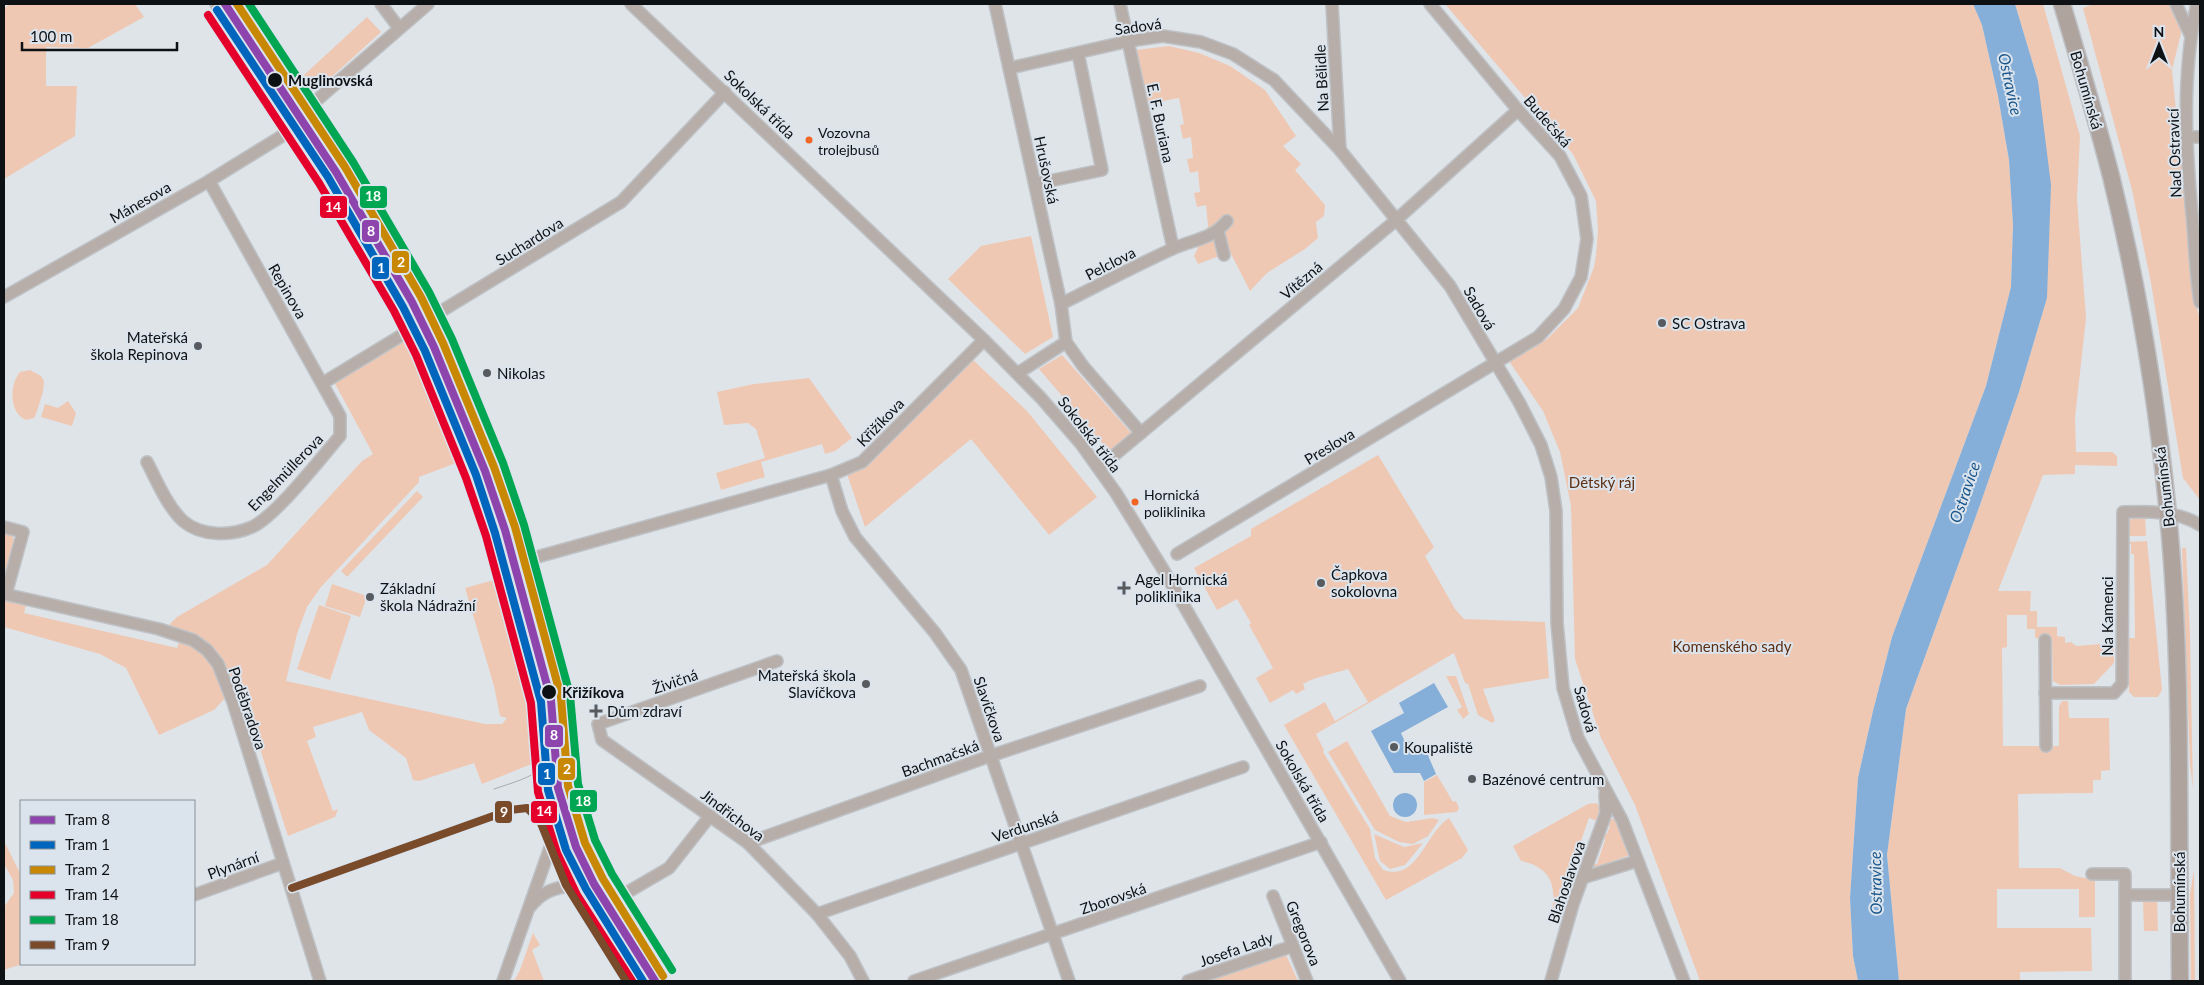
<svg xmlns="http://www.w3.org/2000/svg" width="2204" height="985" viewBox="0 0 2204 985" font-family="Lato,sans-serif">
<style>
.green{fill:#efc8b4}
.water{fill:#85afd8}
.lines{fill:none;stroke-linecap:round;stroke-linejoin:round}
.street-casing{stroke:#bec2c6;stroke-width:14}
.secondary-casing{stroke:#bec2c6;stroke-width:19}
.street{stroke:#b7aea9;stroke-width:11}
.secondary{stroke:#afa39e;stroke-width:16}
.tram{stroke:#acaaac;stroke-width:1}
.tram-1-casing{stroke:#dbe4ed;stroke-width:11}
.tram-2-casing{stroke:#dbe4ed;stroke-width:11}
.tram-3-casing{stroke:#dbe4ed;stroke-width:11}
.tram-4-casing{stroke:#dbe4ed;stroke-width:11}
.tram-5-casing{stroke:#dbe4ed;stroke-width:11}
.tram-6-casing{stroke:#dbe4ed;stroke-width:11}
.tram-1{stroke:#8e44ad;stroke-width:8}
.tram-2{stroke:#0065bd;stroke-width:8}
.tram-3{stroke:#c88804;stroke-width:8}
.tram-4{stroke:#e4002b;stroke-width:8}
.tram-5{stroke:#00a651;stroke-width:8}
.tram-6{stroke:#7a4b2a;stroke-width:8}
.stop-dot{fill:#0e1114;stroke:#dbe4ed;stroke-width:2}
.bus-dot{fill:#f26522;stroke:#dbe4ed;stroke-width:2}
.poi-dot{fill:#575b5f;stroke:#dbe4ed;stroke-width:2}
.labels{text-anchor:middle;dominant-baseline:central;stroke-width:4;stroke-linejoin:round;paint-order:stroke}
.bus-label{font-size:14px;fill:#0e1114;stroke:#dbe4ed;text-anchor:start}
.street-label{font-size:15px;fill:#0e1114;stroke:#dbe4ed}
.stop-label{font-size:15px;font-weight:bold;fill:#0e1114;stroke:#dbe4ed;text-anchor:start}
.poi-label{font-size:15px;fill:#0e1114;stroke:#dbe4ed;text-anchor:start}
.park-label{font-size:15px;fill:#5e2f12;stroke:#dbe4ed}
.water-label{font-size:16px;font-style:italic;fill:#19568b;stroke:#dbe4ed}
.line-badge{stroke:#dbe4ed;stroke-width:2}
.badge-label{font-size:14px;text-anchor:middle;font-weight:bold;fill:#fff}
</style>
<rect width="100%" height="100%" fill="#dfe4e9"/>
<g class="green">
<path d="M 11,4 L 135,4 L 144,17 L 88,48 L 46,47 L 46,86 L 77,86 L 75,136 L 4,179 L 4,8 Z"/>
<path d="M 1445,4 L 1973,4 L 1982,25 L 1998,96 L 2009,160 L 2013,225 L 2011,287 L 1986,386 L 1892,637 L 1873,711 L 1858,778 L 1850,898 L 1853,956 L 1858,981 L 1700,981 L 1635,805 L 1601,738 L 1575,659 L 1571,506 L 1560,452 L 1543,411 L 1509,361 L 1547,339 L 1578,308 L 1594,267 L 1596,255 L 1598,231 L 1596,201 L 1573,154 Z"/>
<path d="M 2015,4 L 2043,4 L 2080,136 L 2077,199 L 2086,318 L 2075,418 L 2076,452 L 2112,452 L 2117,456 L 2117,466 L 2075,465 L 2075,474 L 2043,475 L 1998,591 L 2031,591 L 2030,611 L 2037,611 L 2037,627 L 2057,627 L 2057,636 L 2065,637 L 2065,643 L 2071,642 L 2076,646 L 2114,643 L 2114,663 L 2094,684 L 2060,685 L 2053,681 L 2052,639 L 2038,639 L 2035,637 L 2035,629 L 2027,629 L 2027,615 L 2007,615 L 2007,647 L 2002,648 L 2003,746 L 2059,746 L 2059,706 L 2062,701 L 2068,701 L 2069,718 L 2109,718 L 2110,770 L 2101,771 L 2101,780 L 2093,780 L 2093,793 L 2018,794 L 2019,868 L 2060,868 L 2075,876 L 2095,880 L 2095,917 L 2079,917 L 2079,889 L 1997,889 L 1997,928 L 2091,928 L 2092,971 L 2020,972 L 2020,981 L 1899,981 L 1887,855 L 1906,709 L 1981,502 L 2019,392 L 2047,298 L 2038,81 Z"/>
<path d="M 2093,4 L 2170,4 L 2182,29 L 2172,70 L 2195,303 L 2200,318 L 2200,500 L 2183,478 L 2151,283 L 2132,190 L 2083,8 Z"/>
<path d="M 367,17 L 381,32 L 315,92 L 304,75 Z"/>
<path d="M 1169,46 L 1199,53 L 1230,66 L 1265,90 L 1296,136 L 1283,146 L 1301,164 L 1295,170 L 1325,205 L 1324,216 L 1316,222 L 1318,238 L 1305,249 L 1267,273 L 1250,291 L 1230,252 L 1198,264 L 1194,256 L 1208,226 L 1206,205 L 1197,207 L 1194,193 L 1200,192 L 1198,171 L 1190,173 L 1187,159 L 1193,158 L 1191,137 L 1183,139 L 1180,125 L 1184,124 L 1179,98 L 1147,104 L 1136,50 Z"/>
<path d="M 1031,236 L 1053,337 L 1025,354 L 948,279 L 981,246 Z"/>
<path d="M 415,329 L 469,458 L 419,477 L 419,482 L 321,587 L 307,607 L 297,634 L 286,681 L 485,724 L 502,724 L 507,718 L 500,716 L 494,686 L 465,588 L 498,579 L 516,645 L 541,754 L 534,763 L 482,784 L 474,763 L 419,781 L 413,780 L 406,758 L 369,730 L 362,712 L 313,727 L 316,737 L 307,741 L 333,811 L 338,809 L 335,817 L 288,836 L 241,690 L 212,648 L 191,633 L 169,625 L 177,617 L 267,565 L 362,461 L 373,454 L 332,378 Z"/>
<path d="M 1062,355 L 1132,434 L 1110,452 L 1039,369 Z"/>
<path d="M 972,359 L 1027,411 L 1097,497 L 1049,535 L 971,439 L 865,527 L 847,474 L 865,468 Z"/>
<path d="M 30,370 L 41,376 L 44,381 L 43,392 L 36,414 L 34,418 L 26,420 C 9,413 9,385 20,372 Z"/>
<path d="M 809,378 L 852,438 L 835,451 L 825,454 L 822,444 L 761,462 L 765,477 L 721,490 L 716,473 L 765,458 L 756,429 L 748,423 L 724,425 L 717,392 L 754,384 Z"/>
<path d="M 68,401 L 76,413 L 72,426 L 41,417 L 45,404 L 58,408 Z"/>
<path d="M 1378,455 L 1434,547 L 1425,556 L 1455,609 L 1464,619 L 1545,622 L 1549,678 L 1483,689 L 1495,721 L 1492,723 L 1478,715 L 1468,684 L 1465,683 L 1454,653 L 1316,734 L 1324,750 L 1323,752 L 1370,829 L 1375,858 L 1383,870 C 1418,882 1425,833 1449,818 L 1468,850 L 1462,858 L 1386,900 L 1284,725 L 1325,702 L 1335,721 L 1368,702 L 1348,669 C 1331,675 1319,675 1303,684 L 1305,689 L 1296,694 L 1293,690 L 1270,703 L 1256,678 L 1273,668 L 1249,625 L 1251,623 L 1237,599 L 1217,610 L 1194,568 L 1251,536 L 1251,529 Z"/>
<path d="M 417,491 L 423,497 L 347,577 L 341,571 Z"/>
<path d="M 2134,515 L 2145,516 L 2146,536 L 2127,536 L 2128,523 Z"/>
<path d="M 4,532 L 12,536 L 16,543 L 4,585 Z"/>
<path d="M 2147,541 L 2162,690 L 2158,697 L 2134,697 L 2129,692 L 2127,638 L 2135,638 L 2134,554 L 2131,554 L 2131,544 L 2127,544 L 2128,542 Z"/>
<path d="M 2182,548 L 2186,548 L 2190,635 L 2193,789 L 2190,764 Z"/>
<path d="M 332,584 L 367,596 L 360,617 L 325,606 Z"/>
<path d="M 4,600 L 26,605 L 24,613 L 177,648 L 180,640 C 207,650 217,671 226,697 L 214,710 L 159,735 L 126,668 L 100,654 L 4,627 Z"/>
<path d="M 319,605 L 351,616 L 330,680 L 297,669 Z"/>
<path d="M 1446,676 L 1456,676 L 1469,714 L 1463,719 L 1457,710 L 1462,707 Z"/>
<path d="M 1347,741 L 1390,816 L 1406,822 L 1433,818 L 1439,820 L 1428,836 L 1413,844 L 1399,842 L 1375,830 L 1328,752 Z"/>
<path d="M 1437,775 L 1453,802 L 1456,801 L 1459,808 L 1457,812 L 1424,815 L 1424,782 Z"/>
<path d="M 1596,803 L 1600,807 L 1598,821 L 1589,818 L 1569,875 L 1578,879 L 1561,924 L 1550,922 C 1557,892 1556,868 1521,861 L 1513,846 L 1588,804 Z"/>
<path d="M 1612,819 L 1616,819 L 1630,855 L 1594,868 L 1592,864 L 1597,864 L 1605,840 L 1604,834 L 1607,834 L 1610,826 L 1608,823 Z"/>
<path d="M 1374,834 L 1404,847 L 1423,843 L 1405,865 L 1390,869 L 1380,861 Z"/>
<path d="M 4,841 L 21,875 L 22,964 L 4,970 L 4,907 L 14,893 L 13,880 L 4,864 Z"/>
<path d="M 2194,870 L 2195,981 L 2191,981 L 2190,894 Z"/>
<path d="M 2157,900 L 2158,931 L 2144,931 L 2143,902 Z"/>
<path d="M 533,933 L 540,945 L 532,950 L 544,981 L 514,981 L 520,970 Z"/>
<path d="M 1286,955 L 1298,981 L 1208,981 Z"/>
</g>
<g class="water">
<path d="M 1973,4 L 2015,4 L 2038,81 L 2051,185 L 2047,298 L 2019,392 L 1981,502 L 1906,709 L 1887,855 L 1899,981 L 1858,981 L 1853,956 L 1850,898 L 1858,778 L 1873,711 L 1892,637 L 1986,386 L 2011,287 L 2013,225 L 2009,160 L 1998,96 L 1982,25 Z"/>
<path d="M 1434,683 L 1448,707 L 1401,733 L 1405,742 L 1411,741 L 1418,753 L 1427,753 L 1436,774 L 1424,781 L 1420,773 L 1394,773 L 1371,731 L 1404,713 L 1399,703 Z"/>
<circle cx="1405" cy="805" r="12"/>
</g>
<g class="lines">
<g class="street-casing">
<g id="street">
<path d="M 216,4 L 276,97 L 300,125 L 332,174 L 428,342 L 481,472 L 497,518 L 512,587 L 542,702 L 558,752 L 560,780 L 565,805 L 579,846 L 597,883 L 658,981"/>
<path d="M 244,4 L 311,109 L 385,232 L 433,317 L 458,373 L 504,490 L 534,577 L 564,686 L 567,708 L 567,725 L 558,752"/>
<path d="M 381,4 L 399,28"/>
<path d="M 631,4 L 984,340 L 1041,398 L 1081,444 L 1116,493 L 1164,571 L 1400,981"/>
<path d="M 995,4 L 1061,304 L 1066,342 L 1083,366 L 1141,433"/>
<path d="M 1120,4 L 1173,248"/>
<path d="M 1332,4 L 1340,150"/>
<path d="M 2176,4 L 2190,34"/>
<path d="M 2197,4 C 2181,76 2186,152 2193,225 C 2195,251 2196,277 2200,302"/>
<path d="M 1010,68 L 1129,41 L 1163,36 L 1201,42 L 1233,54 L 1274,80 L 1340,150 L 1450,286 L 1519,402 L 1541,445 L 1551,477 L 1556,511 L 1557,623 L 1563,688 L 1578,738 L 1622,820 L 1684,981"/>
<path d="M 2186,137 L 2200,137"/>
<path d="M 1035,184 L 1102,170 L 1078,53"/>
<path d="M 1218,231 L 1224,255"/>
<path d="M 4,297 L 209,181 L 300,125 L 317,100 L 428,4"/>
<path d="M 1061,304 C 1097,286 1133,267 1170,250 C 1192,239 1210,241 1227,221"/>
<path d="M 1018,373 L 1066,342"/>
<path d="M 323,383 L 621,202 L 725,92"/>
<path d="M 147,462 C 157,481 167,506 183,521 C 202,537 231,536 252,527 C 276,516 321,458 340,436 L 340,416 L 209,181"/>
<path d="M 1099,468 L 1395,221 L 1518,110"/>
<path d="M 831,475 L 842,511 L 855,537 L 935,633 L 961,670 L 1069,981"/>
<path d="M 4,527 L 23,532 L 6,594"/>
<path d="M 1177,554 L 1538,337 L 1564,309 L 1581,277 L 1587,239 L 1581,196 L 1560,156 L 1518,110 L 1430,4"/>
<path d="M 518,566 L 537,557 L 831,475 L 862,462 L 984,340"/>
<path d="M 4,594 L 159,629 L 193,640 L 207,650 L 218,664 L 233,702 L 320,981"/>
<path d="M 2045,640 L 2046,746"/>
<path d="M 777,661 L 598,724 L 602,740 L 748,843 L 817,914 L 850,956 L 863,981"/>
<path d="M 2045,693 L 2114,693 L 2122,684 L 2123,512 C 2149,511 2177,511 2200,525"/>
<path d="M 748,843 L 990,756 L 1200,686"/>
<path d="M 2092,874 L 2125,874 L 2125,981"/>
<path d="M 1582,878 L 1637,861"/>
<path d="M 194,895 L 283,863"/>
<path d="M 2125,895 L 2179,895"/>
<path d="M 1273,896 L 1307,981"/>
<path d="M 609,903 L 669,868 L 710,816"/>
<path d="M 530,907 C 548,883 582,880 605,898"/>
<path d="M 817,914 L 1243,767"/>
<path d="M 503,981 L 558,825 L 568,813"/>
<path d="M 914,981 L 1321,842"/>
<path d="M 1188,981 L 1293,946"/>
<path d="M 1551,981 L 1573,904 L 1606,813 L 1605,794"/>
</g>
</g>
<g class="secondary-casing">
<path id="secondary" d="M 2062,4 C 2079,61 2096,118 2111,176 C 2138,286 2157,401 2168,514 C 2183,669 2178,826 2180,981"/>
</g>
<use href="#street" class="street"/>
<use href="#secondary" class="secondary"/>
<path class="tram" d="M 494,789 C 533,776 561,770 559,721"/>
<g class="tram-1-casing">
<path id="tram-1" d="M 225,4 L 336,172 L 412,302 L 434,347 L 485,471 L 505,530 L 551,700 L 558,788 L 576,847 L 594,884 L 655,981"/>
</g>
<g class="tram-2-casing">
<path id="tram-2" d="M 217,10 L 328,177 L 403,307 L 425,351 L 476,475 L 495,533 L 541,702 L 548,790 L 566,850 L 586,889 L 643,981"/>
</g>
<g class="tram-3-casing">
<path id="tram-3" d="M 237,4 L 345,167 L 421,297 L 443,343 L 494,467 L 515,527 L 561,697 L 568,786 L 585,843 L 603,879 L 663,976"/>
</g>
<g class="tram-4-casing">
<path id="tram-4" d="M 208,15 L 319,183 L 394,311 L 416,355 L 466,478 L 486,536 L 531,703 L 538,792 L 557,853 L 577,895 L 632,981"/>
</g>
<g class="tram-5-casing">
<path id="tram-5" d="M 249,4 L 353,162 L 429,292 L 452,339 L 503,463 L 524,525 L 570,695 L 578,784 L 595,840 L 612,874 L 672,970"/>
</g>
<g class="tram-6-casing">
<path id="tram-6" d="M 292,888 L 510,810 L 527,808 L 540,821 L 566,885 L 626,981"/>
</g>
<use href="#tram-1" class="tram-1"/>
<use href="#tram-2" class="tram-2"/>
<use href="#tram-3" class="tram-3"/>
<use href="#tram-4" class="tram-4"/>
<use href="#tram-5" class="tram-5"/>
<use href="#tram-6" class="tram-6"/>
</g>
<g class="stop-dot">
<circle cx="275" cy="80" r="8"/>
<circle cx="549" cy="692" r="8"/>
</g>
<g class="bus-dot">
<circle cx="809" cy="140" r="4.5"/>
<circle cx="1135" cy="502" r="4.5"/>
</g>
<g class="poi-dot">
<circle cx="1662" cy="323" r="5"/>
<circle cx="198" cy="346" r="5"/>
<circle cx="487" cy="373" r="5"/>
<circle cx="1321" cy="583" r="5"/>
<path d="M1121.5 580.5h5v5h5v5h-5v5h-5v-5h-5v-5h5z"/>
<circle cx="370" cy="597" r="5"/>
<circle cx="866" cy="684" r="5"/>
<path d="M593.5 703.5h5v5h5v5h-5v5h-5v-5h-5v-5h5z"/>
<circle cx="1394" cy="747" r="5"/>
<circle cx="1472" cy="779" r="5"/>
</g>
<g class="labels">
<g class="bus-label">
<text x="818" y="132">Vozovna<tspan x="818" dy="17">trolejbusů</tspan></text>
<text x="1144" y="494">Hornická<tspan x="1144" dy="17">poliklinika</tspan></text>
</g>
<g class="street-label">
<text transform="translate(1138 26) rotate(-8)">Sadová</text>
<text transform="translate(1321 78) rotate(-93)">Na Bělidle</text>
<text transform="translate(2087 90) rotate(74)">Bohumínská</text>
<text transform="translate(760 104) rotate(44)">Sokolská třída</text>
<text transform="translate(1548 121) rotate(49)">Budečská</text>
<text transform="translate(1161 123) rotate(78)">E. F. Buriana</text>
<text transform="translate(2174 153) rotate(-92)">Nad Ostravicí</text>
<text transform="translate(1047 170) rotate(78)">Hrušovská</text>
<text transform="translate(140 202) rotate(-30)">Mánesova</text>
<text transform="translate(529 241) rotate(-32)">Suchardova</text>
<text transform="translate(1110 263) rotate(-27)">Pelclova</text>
<text transform="translate(1301 280) rotate(-40)">Vítězná</text>
<text transform="translate(288 291) rotate(60)">Repinova</text>
<text transform="translate(1480 308) rotate(60)">Sadová</text>
<text transform="translate(880 422) rotate(-46)">Křižíkova</text>
<text transform="translate(1090 434) rotate(52)">Sokolská třída</text>
<text transform="translate(1329 446) rotate(-31)">Preslova</text>
<text transform="translate(285 472) rotate(-46)">Engelmüllerova</text>
<text transform="translate(2164 487) rotate(-97)">Bohumínská</text>
<text transform="translate(2107 616) rotate(-90)">Na Kamenci</text>
<text transform="translate(675 681) rotate(-19)">Živičná</text>
<text transform="translate(248 708) rotate(71)">Poděbradova</text>
<text transform="translate(990 709) rotate(71)">Slavíčkova</text>
<text transform="translate(1586 709) rotate(74)">Sadová</text>
<text transform="translate(940 758) rotate(-20)">Bachmačská</text>
<text transform="translate(1303 781) rotate(60)">Sokolská třída</text>
<text transform="translate(733 815) rotate(37)">Jindřichova</text>
<text transform="translate(1025 826) rotate(-19)">Verdunská</text>
<text transform="translate(233 865) rotate(-20)">Plynární</text>
<text transform="translate(1566 882) rotate(-71)">Blahoslavova</text>
<text transform="translate(2179 892) rotate(-90)">Bohumínská</text>
<text transform="translate(1113 898) rotate(-19)">Zborovská</text>
<text transform="translate(1304 933) rotate(68)">Gregorova</text>
<text transform="translate(1236 949) rotate(-19)">Josefa Lady</text>
</g>
<g class="stop-label">
<text x="288" y="80">Muglinovská</text>
<text x="562" y="692">Křižíkova</text>
</g>
<g class="poi-label">
<text x="1672" y="323">SC Ostrava</text>
<text x="188" y="337" text-anchor="end">Mateřská<tspan x="188" dy="17">škola Repinova</tspan></text>
<text x="497" y="373">Nikolas</text>
<text x="1331" y="574">Čapkova<tspan x="1331" dy="17">sokolovna</tspan></text>
<text x="1135" y="579">Agel Hornická<tspan x="1135" dy="17">poliklinika</tspan></text>
<text x="380" y="588">Základní<tspan x="380" dy="17">škola Nádražní</tspan></text>
<text x="856" y="675" text-anchor="end">Mateřská škola<tspan x="856" dy="17">Slavíčkova</tspan></text>
<text x="607" y="711">Dům zdraví</text>
<text x="1404" y="747">Koupaliště</text>
<text x="1482" y="779">Bazénové centrum</text>
</g>
<g class="park-label">
<text x="1602" y="482">Dětský ráj</text>
<text x="1732" y="646">Komenského sady</text>
</g>
<g class="water-label">
<text transform="translate(2011 84) rotate(78)">Ostravice</text>
<text transform="translate(1964 492) rotate(-71)">Ostravice</text>
<text transform="translate(1875 883) rotate(-91)">Ostravice</text>
</g>
</g>
<g class="line-badge">
<rect x="359" y="185" width="29" height="24" rx="5" fill="#00a651"/>
<rect x="319" y="195" width="29" height="24" rx="5" fill="#e4002b"/>
<rect x="361" y="219" width="19" height="24" rx="5" fill="#8e44ad"/>
<rect x="391" y="250" width="19" height="24" rx="5" fill="#c88804"/>
<rect x="371" y="256" width="19" height="24" rx="5" fill="#0065bd"/>
<rect x="544" y="724" width="20" height="24" rx="5" fill="#8e44ad"/>
<rect x="557" y="757" width="19" height="24" rx="5" fill="#c88804"/>
<rect x="537" y="762" width="19" height="24" rx="5" fill="#0065bd"/>
<rect x="569" y="789" width="29" height="24" rx="5" fill="#00a651"/>
<rect x="530" y="800" width="28" height="24" rx="5" fill="#e4002b"/>
<rect x="494" y="800" width="19" height="24" rx="5" fill="#7a4b2a"/>
</g>
<g class="badge-label">
<text x="373" y="201">18</text>
<text x="333" y="212">14</text>
<text x="371" y="236">8</text>
<text x="401" y="267">2</text>
<text x="381" y="273">1</text>
<text x="554" y="740">8</text>
<text x="567" y="774">2</text>
<text x="547" y="779">1</text>
<text x="583" y="806">18</text>
<text x="544" y="816">14</text>
<text x="504" y="817">9</text>
</g>
<rect width="2204" height="985" fill="none" stroke="#0e1114" stroke-width="10"/>
<rect x="20" y="800" width="175" height="165" fill="#dbe4ed" stroke="#899096"/>
<rect x="30" y="816" width="25" height="8" fill="#8e44ad" stroke="#899096"/>
<text x="65" y="825" font-size="15" fill="#0e1114">Tram 8</text>
<rect x="30" y="841" width="25" height="8" fill="#0065bd" stroke="#899096"/>
<text x="65" y="850" font-size="15" fill="#0e1114">Tram 1</text>
<rect x="30" y="866" width="25" height="8" fill="#c88804" stroke="#899096"/>
<text x="65" y="875" font-size="15" fill="#0e1114">Tram 2</text>
<rect x="30" y="891" width="25" height="8" fill="#e4002b" stroke="#899096"/>
<text x="65" y="900" font-size="15" fill="#0e1114">Tram 14</text>
<rect x="30" y="916" width="25" height="8" fill="#00a651" stroke="#899096"/>
<text x="65" y="925" font-size="15" fill="#0e1114">Tram 18</text>
<rect x="30" y="941" width="25" height="8" fill="#7a4b2a" stroke="#899096"/>
<text x="65" y="950" font-size="15" fill="#0e1114">Tram 9</text>
<g transform="translate(2159 45)" stroke="#dbe4ed" stroke-width="4" paint-order="stroke">
<path d="M0-4L9 19L0 12L-9 19Z" fill="#0e1114"/>
<text y="-8" font-size="14" font-weight="bold" text-anchor="middle" fill="#0e1114">N</text>
</g>
<path d="M22 42v8h155v-8" fill="none" stroke="#0e1114" stroke-width="2.5"/>
<text x="30" y="42" font-size="15" fill="#0e1114" stroke="#dbe4ed" stroke-width="4" paint-order="stroke">100 m</text>
</svg>
